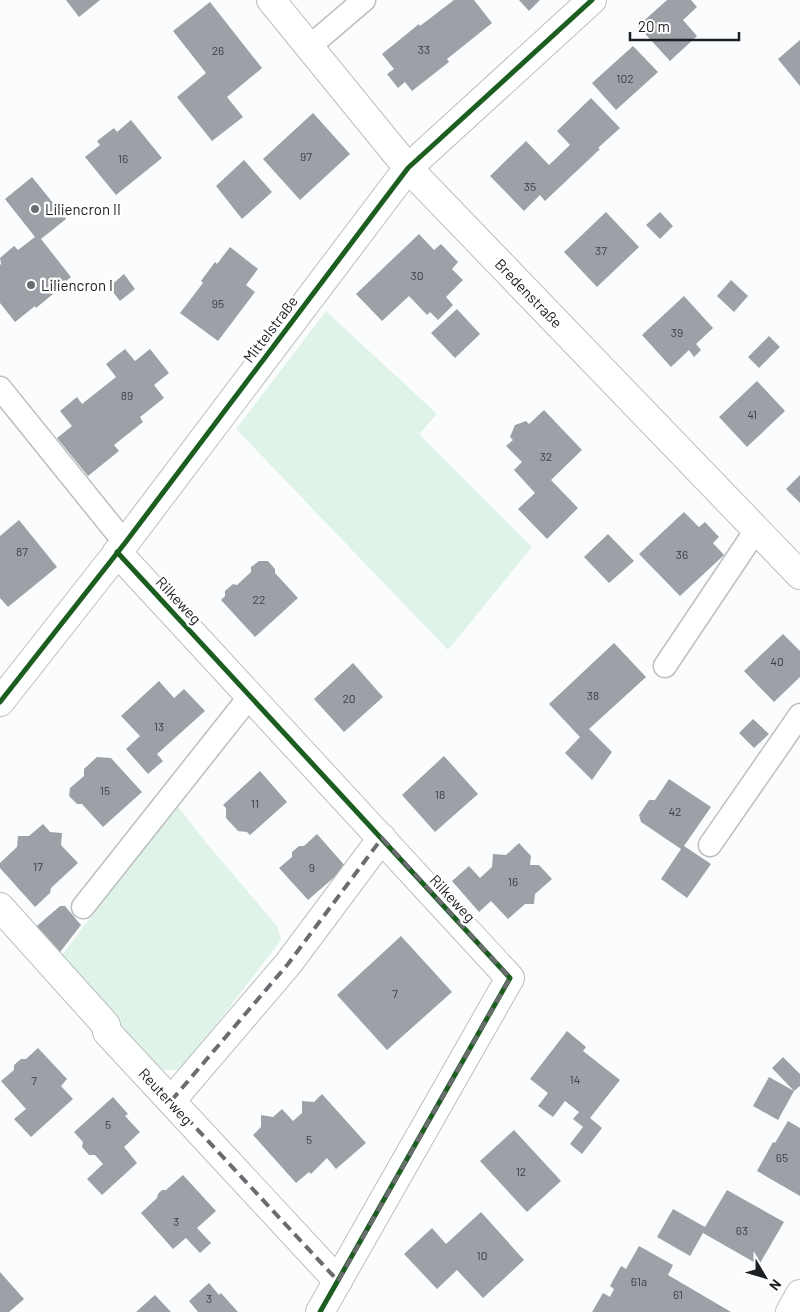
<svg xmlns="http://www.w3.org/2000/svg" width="800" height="1312" viewBox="0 0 800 1312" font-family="Barlow,sans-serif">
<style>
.green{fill:#e0f3e9}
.building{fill:#9ba1a6}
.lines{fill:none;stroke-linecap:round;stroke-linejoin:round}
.service-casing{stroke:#bcbec0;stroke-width:25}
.minor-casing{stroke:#bcbec0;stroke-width:30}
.service{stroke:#feffff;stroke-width:22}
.minor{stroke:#feffff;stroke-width:28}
.cycleway-casing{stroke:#fff;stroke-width:8}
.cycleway{stroke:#1b5e20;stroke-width:5}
.marked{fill:none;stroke:#6a6c6f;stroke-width:4;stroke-dasharray:10 6;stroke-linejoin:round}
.poi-dot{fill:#6a6c6f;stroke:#fff;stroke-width:2}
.labels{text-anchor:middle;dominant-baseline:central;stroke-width:5;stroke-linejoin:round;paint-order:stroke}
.number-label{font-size:12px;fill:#3c4044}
.poi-label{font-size:15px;fill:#1c1f23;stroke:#fff;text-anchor:start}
.street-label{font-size:15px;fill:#1c1f23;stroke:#fff}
</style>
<rect width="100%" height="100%" fill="#fbfcfd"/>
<g class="green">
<path d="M 326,311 L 437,414 L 419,434 L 532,547 L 448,650 L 236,429 Z"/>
<path d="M 176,804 L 208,845 L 277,926 L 281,940 L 209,1034 L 195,1056 L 176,1070 L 158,1070 L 56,963 Z"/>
</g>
<g class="building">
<path d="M 66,0 L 100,0 L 79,17 Z"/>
<path d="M 454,0 L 474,0 L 492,23 L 447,59 L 449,62 L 412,91 L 405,82 L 398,88 L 387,74 L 394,69 L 382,54 L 419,24 L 420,26 Z"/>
<path d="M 519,0 L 540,0 L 529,11 Z"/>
<path d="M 667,0 L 691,0 L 697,7 L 683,20 L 697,36 L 670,61 L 638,26 Z"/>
<path d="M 210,2 L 262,68 L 227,97 L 243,117 L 212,141 L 177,97 L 206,73 L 173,31 Z"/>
<path d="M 800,40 L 800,86 L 778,59 Z"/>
<path d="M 633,46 L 658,72 L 616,110 L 592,83 Z"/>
<path d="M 591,98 L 620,128 L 598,148 L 600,149 L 545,201 L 540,195 L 524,211 L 490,176 L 526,141 L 549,165 L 570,145 L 557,131 Z"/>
<path d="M 313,113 L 350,154 L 300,200 L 263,159 Z"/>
<path d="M 131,120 L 162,158 L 116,195 L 85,157 L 100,145 L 97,141 L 114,128 L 117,132 Z"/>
<path d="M 244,160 L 272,192 L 242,219 L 216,186 Z"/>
<path d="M 32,177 L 66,219 L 41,239 L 71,277 L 52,292 L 53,294 L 36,308 L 35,306 L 15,322 L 0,303 L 0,265 L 1,264 L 0,258 L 14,246 L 18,250 L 35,237 L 5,199 Z"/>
<path d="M 606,212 L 639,247 L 597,287 L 564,252 Z"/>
<path d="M 660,212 L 673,226 L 660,239 L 646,225 Z"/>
<path d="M 419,234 L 434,250 L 441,244 L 458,262 L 452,269 L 463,280 L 446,297 L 453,305 L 438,320 L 430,312 L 427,315 L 409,296 L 382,321 L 356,294 Z"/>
<path d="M 230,247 L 258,269 L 246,285 L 255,292 L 218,341 L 180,313 L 203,283 L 201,281 L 215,262 L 217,264 Z"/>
<path d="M 124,274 L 135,289 L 120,301 L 109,287 Z"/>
<path d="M 731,280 L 748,296 L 734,312 L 717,296 Z"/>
<path d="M 684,296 L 713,328 L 696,344 L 701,350 L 694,357 L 689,350 L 671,367 L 642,335 Z"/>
<path d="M 457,309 L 480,334 L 455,358 L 431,333 Z"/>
<path d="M 769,336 L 780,347 L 759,368 L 748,357 Z"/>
<path d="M 125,349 L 135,361 L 150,349 L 169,373 L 154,385 L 164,398 L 140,417 L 143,422 L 114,445 L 119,451 L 88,476 L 57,438 L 72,426 L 60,411 L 77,397 L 82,404 L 116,377 L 106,364 Z"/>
<path d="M 757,381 L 785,411 L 747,447 L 719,417 Z"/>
<path d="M 544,410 L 582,450 L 551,480 L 578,508 L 547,539 L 518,509 L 535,493 L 514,470 L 522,462 L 506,446 L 513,440 L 510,437 L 515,425 L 526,421 L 529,424 Z"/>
<path d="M 800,475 L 800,503 L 786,489 Z"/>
<path d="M 684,512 L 699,527 L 705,522 L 719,537 L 713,543 L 724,555 L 680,596 L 639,554 Z"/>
<path d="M 19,520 L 57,567 L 8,607 L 0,598 L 0,536 Z"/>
<path d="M 608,534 L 634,561 L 609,583 L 584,557 Z"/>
<path d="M 259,561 L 268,561 L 275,569 L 275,573 L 298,598 L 255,637 L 221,600 L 225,596 L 225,591 L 233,584 L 237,585 L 251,572 L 251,567 Z"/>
<path d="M 783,634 L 800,651 L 800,677 L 774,702 L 744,671 Z"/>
<path d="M 614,643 L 646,677 L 589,729 L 612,752 L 592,780 L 565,753 L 580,737 L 549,704 Z"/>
<path d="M 353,663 L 383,697 L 344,732 L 314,699 Z"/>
<path d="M 159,681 L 174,698 L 184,689 L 205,711 L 157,754 L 163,761 L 148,774 L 126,749 L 140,736 L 121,716 Z"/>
<path d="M 753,719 L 769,734 L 754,748 L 739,733 Z"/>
<path d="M 444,756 L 478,794 L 435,832 L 402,795 Z"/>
<path d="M 97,757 L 111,758 L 142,792 L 103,827 L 82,804 L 77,804 L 69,796 L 70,788 L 84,776 L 84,769 Z"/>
<path d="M 260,771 L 287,802 L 250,835 L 247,832 L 238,831 L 226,818 L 226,808 L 223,805 Z"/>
<path d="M 669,779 L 711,807 L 684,846 L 711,864 L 687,898 L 661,879 L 681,849 L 641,822 L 639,815 L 649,800 L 655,800 Z"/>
<path d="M 43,824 L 50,832 L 62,833 L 61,845 L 78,863 L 51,888 L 50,893 L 35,907 L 0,868 L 0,863 L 17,847 L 18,836 L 29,836 Z"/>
<path d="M 317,834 L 346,867 L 308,900 L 279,868 L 292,857 L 292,852 L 299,846 L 304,846 Z"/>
<path d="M 519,843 L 531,856 L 530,865 L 539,865 L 552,879 L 535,894 L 534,904 L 525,904 L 508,919 L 491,901 L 479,912 L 452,881 L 469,866 L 480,878 L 492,867 L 493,854 L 506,855 Z"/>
<path d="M 60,906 L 65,906 L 81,925 L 54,960 L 30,932 Z"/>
<path d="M 401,936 L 452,992 L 387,1050 L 337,995 Z"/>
<path d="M 567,1031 L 586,1047 L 583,1051 L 620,1080 L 590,1118 L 602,1128 L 582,1154 L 570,1144 L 583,1127 L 573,1119 L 579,1112 L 565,1101 L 553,1117 L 538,1106 L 548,1093 L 530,1079 Z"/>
<path d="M 38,1048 L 67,1079 L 61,1086 L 73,1099 L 31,1137 L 14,1119 L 26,1109 L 1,1081 L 14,1070 L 14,1065 L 21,1059 L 26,1059 Z"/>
<path d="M 783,1057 L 800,1074 L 800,1086 L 794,1091 L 778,1120 L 753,1106 L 769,1077 L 794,1091 L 772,1068 Z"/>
<path d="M 322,1094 L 366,1143 L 336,1169 L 327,1158 L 311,1174 L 309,1172 L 296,1183 L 253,1135 L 261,1127 L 261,1115 L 273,1117 L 282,1109 L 293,1121 L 302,1113 L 302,1101 L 314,1102 Z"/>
<path d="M 113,1097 L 128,1114 L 125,1116 L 140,1132 L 124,1147 L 137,1163 L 102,1195 L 87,1179 L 103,1164 L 95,1155 L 89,1155 L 82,1147 L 83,1142 L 74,1132 Z"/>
<path d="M 788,1121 L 800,1128 L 800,1196 L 757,1171 L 773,1142 L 775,1143 Z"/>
<path d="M 514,1130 L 561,1181 L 527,1212 L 480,1161 Z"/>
<path d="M 183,1175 L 216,1211 L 197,1228 L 211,1243 L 200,1253 L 186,1238 L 173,1249 L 141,1213 L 157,1198 L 158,1194 L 162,1190 L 166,1190 Z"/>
<path d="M 727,1190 L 784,1222 L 759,1265 L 703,1233 L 690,1256 L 657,1237 L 673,1209 L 705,1227 Z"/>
<path d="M 481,1212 L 524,1260 L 483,1298 L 457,1270 L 437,1289 L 404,1254 L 432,1228 L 446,1244 Z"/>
<path d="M 639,1246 L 673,1265 L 668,1275 L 731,1312 L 592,1312 L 603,1293 L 610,1297 L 614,1289 L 610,1286 L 621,1266 L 626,1269 Z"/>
<path d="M 0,1272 L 24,1299 L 9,1312 L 0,1312 Z"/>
<path d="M 209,1283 L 219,1295 L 221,1293 L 238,1312 L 198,1312 L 189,1301 Z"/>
<path d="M 155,1295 L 171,1312 L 136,1312 Z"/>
</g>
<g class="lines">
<g class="service-casing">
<g id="service">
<path d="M 309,47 L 364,0"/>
<path d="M 0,388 L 125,543"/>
<path d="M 665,666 L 756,530"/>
<path d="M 710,845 L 800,715"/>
<path d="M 83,907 L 250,696"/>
</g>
</g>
<g class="minor-casing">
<g id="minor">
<path d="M 271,0 L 408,168 L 800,575"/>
<path d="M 117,552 L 510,978 L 320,1312"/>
<path d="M 0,702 L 125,543 L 408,168 L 592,0"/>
<path d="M 0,907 L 106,1025 L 107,1032 L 338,1281"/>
<path d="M 171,1101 L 288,964 L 382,838"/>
<path d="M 790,1312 L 800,1294"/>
</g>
</g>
<use href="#service" class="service"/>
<use href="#minor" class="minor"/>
<g class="cycleway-casing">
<g id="cycleway">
<path d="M 117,552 L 510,978 L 320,1312"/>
<path d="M 0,702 L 125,543 L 408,168 L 592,0"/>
</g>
</g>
<use href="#cycleway" class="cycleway"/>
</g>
<path class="marked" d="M 382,838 L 510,978 L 338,1281 L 171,1101 L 288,964 Z"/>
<g class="poi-dot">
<circle cx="35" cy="209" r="5"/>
<circle cx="31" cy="285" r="5"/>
</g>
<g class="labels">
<g class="number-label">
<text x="424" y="49">33</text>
<text x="218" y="50">26</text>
<text x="625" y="78">102</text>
<text x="306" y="156">97</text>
<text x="123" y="158">16</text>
<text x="530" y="186">35</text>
<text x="601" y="250">37</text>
<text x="417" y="275">30</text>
<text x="218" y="303">95</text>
<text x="677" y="332">39</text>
<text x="127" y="395">89</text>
<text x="752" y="414">41</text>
<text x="546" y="456">32</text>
<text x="22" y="551">87</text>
<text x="682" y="554">36</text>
<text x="259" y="599">22</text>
<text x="777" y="661">40</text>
<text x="593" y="695">38</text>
<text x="349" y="698">20</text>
<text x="159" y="726">13</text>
<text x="105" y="790">15</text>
<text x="440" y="794">18</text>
<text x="255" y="803">11</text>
<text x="675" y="811">42</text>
<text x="38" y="866">17</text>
<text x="312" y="867">9</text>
<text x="513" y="881">16</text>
<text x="395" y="993">7</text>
<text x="575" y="1079">14</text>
<text x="34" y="1080">7</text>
<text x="108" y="1124">5</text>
<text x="309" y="1139">5</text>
<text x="782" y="1157">65</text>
<text x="521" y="1171">12</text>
<text x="176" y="1221">3</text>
<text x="742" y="1230">63</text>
<text x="482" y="1255">10</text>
<text x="639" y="1281">61a</text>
<text x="678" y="1294">61</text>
<text x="209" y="1298">3</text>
</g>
<g class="poi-label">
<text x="45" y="209">Liliencron II</text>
<text x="41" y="285">Liliencron I</text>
</g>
<g class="street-label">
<text transform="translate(529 293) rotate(46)">Bredenstraße</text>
<text transform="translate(270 329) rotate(-53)">Mittelstraße</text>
<text transform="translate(179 600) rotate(47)">Rilkeweg</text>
<text transform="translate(453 898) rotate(47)">Rilkeweg</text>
<text transform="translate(166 1096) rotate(47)">Reuterweg</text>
</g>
</g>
<g transform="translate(765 1277) rotate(128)" stroke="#ffffff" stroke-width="4" paint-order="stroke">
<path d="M0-4L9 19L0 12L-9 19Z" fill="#1c1f23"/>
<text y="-8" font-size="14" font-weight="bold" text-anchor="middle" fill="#1c1f23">N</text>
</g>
<path d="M630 32v8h109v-8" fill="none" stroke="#1c1f23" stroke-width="2.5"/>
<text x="638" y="32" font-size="15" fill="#1c1f23" stroke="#ffffff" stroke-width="4" paint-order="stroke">20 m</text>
</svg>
